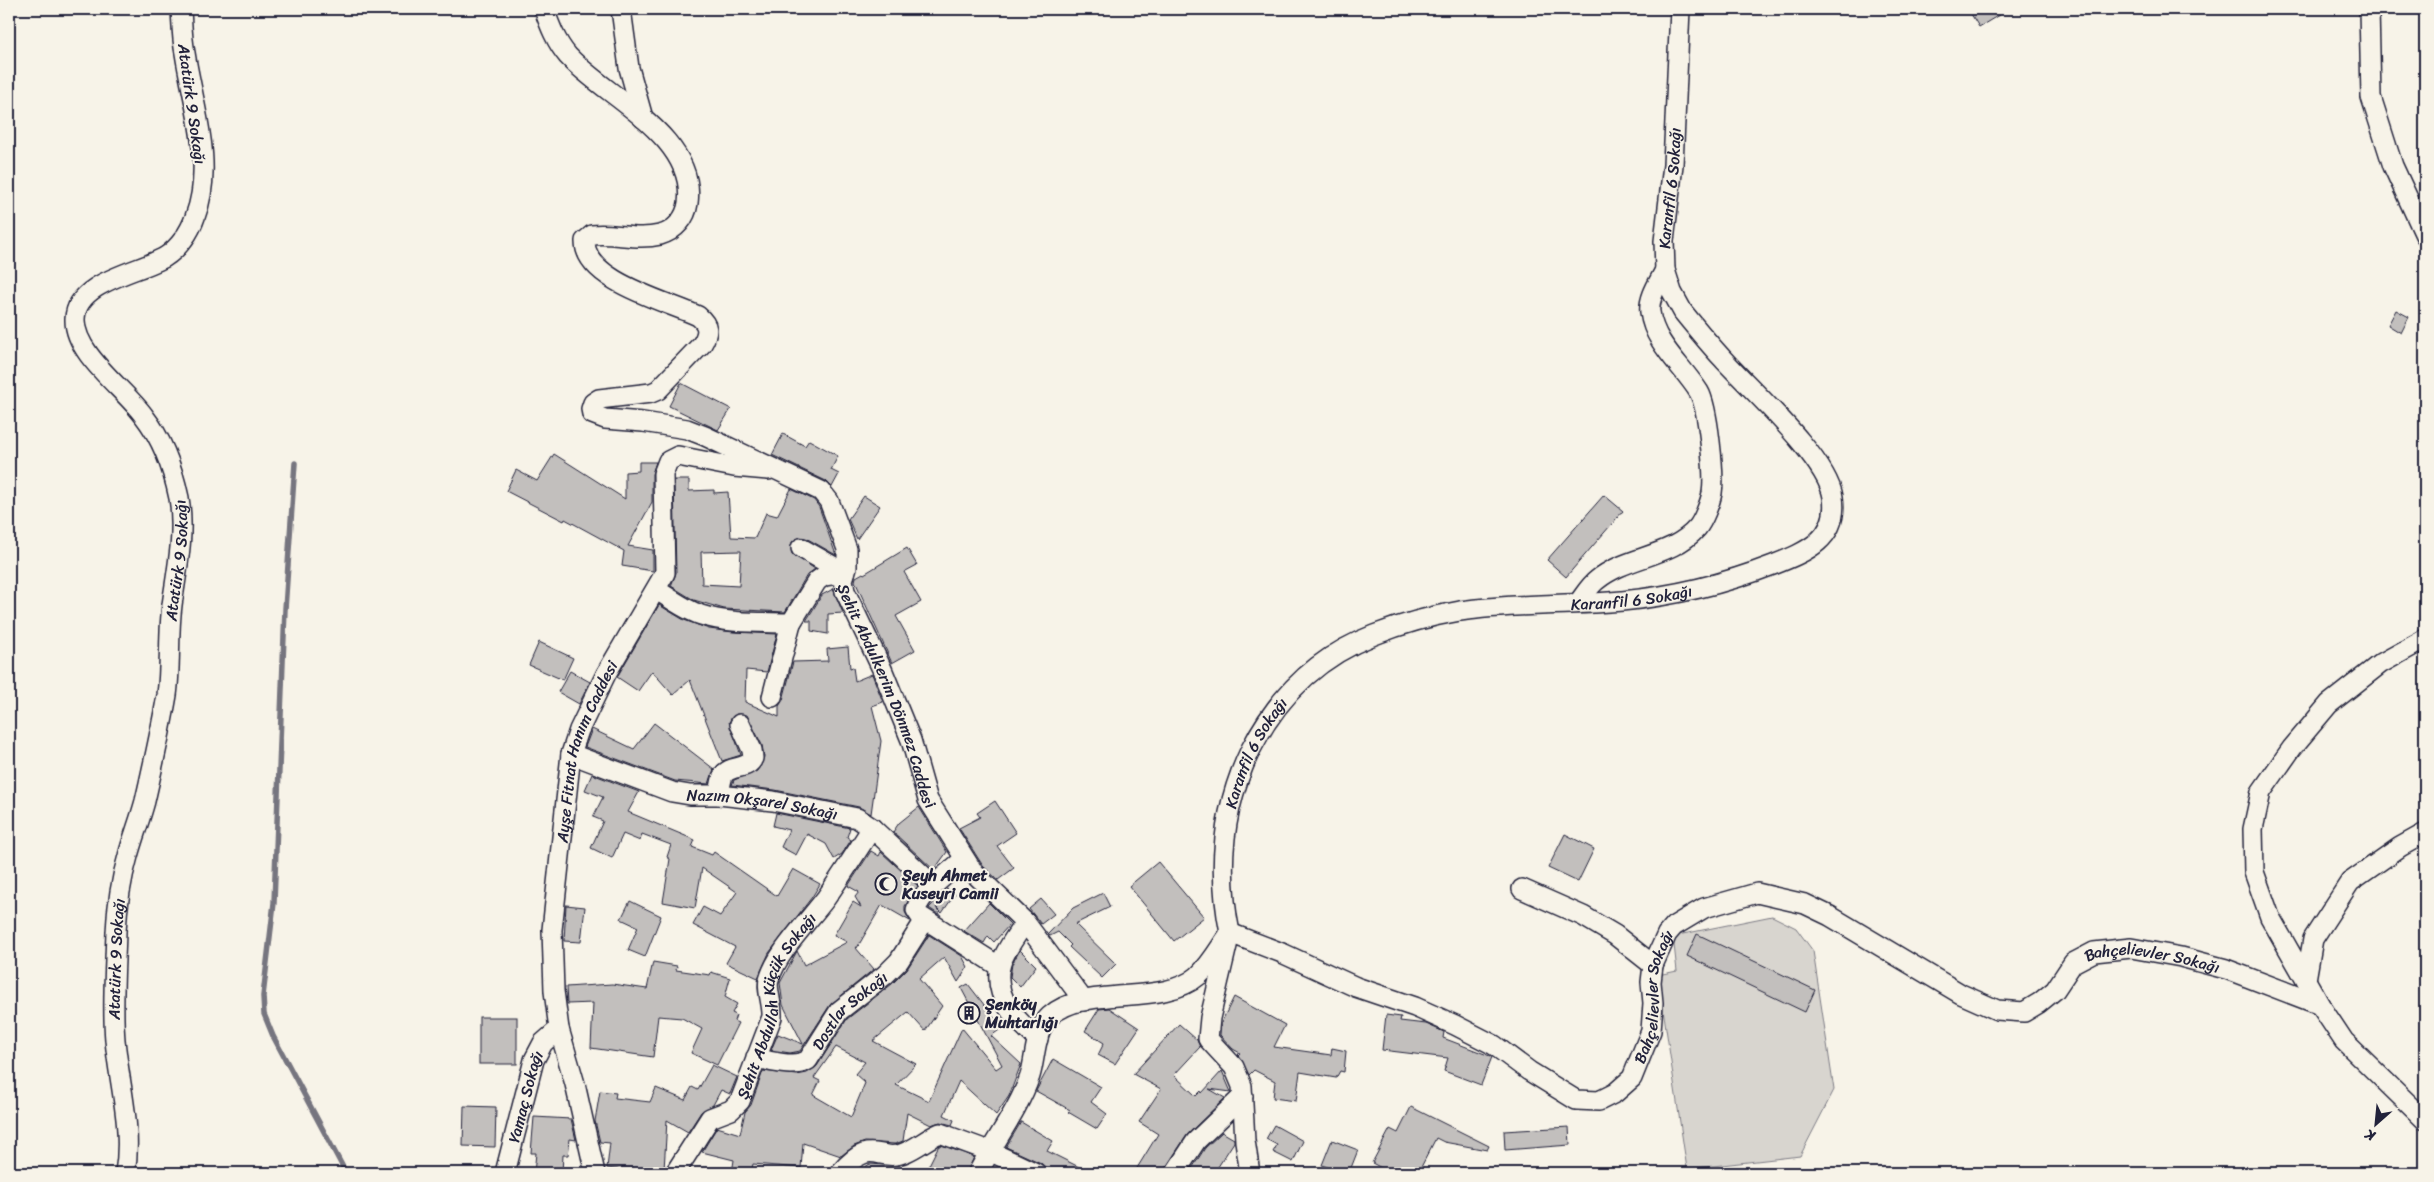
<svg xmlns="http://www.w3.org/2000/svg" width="2434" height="1182" viewBox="0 0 2434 1182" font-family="Sriracha,sans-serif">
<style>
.green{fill:#d8d5cf;stroke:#7d7c85}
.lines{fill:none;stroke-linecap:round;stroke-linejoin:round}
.stream{stroke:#76747f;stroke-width:5.5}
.building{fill:#c2bfbd;stroke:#22223b;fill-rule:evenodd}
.minor-casing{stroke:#22223b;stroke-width:22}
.minor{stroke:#f7f3e8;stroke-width:19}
.labels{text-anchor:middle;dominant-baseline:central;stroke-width:4;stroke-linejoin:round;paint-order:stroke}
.street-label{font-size:16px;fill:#22223b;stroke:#f7f3e8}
.poi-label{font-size:16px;font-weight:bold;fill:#22223b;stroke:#f7f3e8;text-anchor:start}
</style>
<rect width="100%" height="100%" fill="#f7f3e8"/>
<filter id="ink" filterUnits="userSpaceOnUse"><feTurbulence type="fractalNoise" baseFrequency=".02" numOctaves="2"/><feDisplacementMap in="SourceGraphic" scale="10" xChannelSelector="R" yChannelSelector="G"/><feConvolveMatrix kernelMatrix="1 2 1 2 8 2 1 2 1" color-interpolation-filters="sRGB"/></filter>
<g filter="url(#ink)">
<path class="green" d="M 1772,916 L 1796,928 L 1813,951 L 1834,1090 L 1800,1156 L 1687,1169 L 1658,975 L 1677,971 L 1673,936 Z"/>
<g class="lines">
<path class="stream" d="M 295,463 L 285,609 L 274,903 L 263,996 L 264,1014 L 273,1036 L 346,1173"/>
</g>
<g class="building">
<path d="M 1968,9 L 2009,9 L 1979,27 Z"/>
<path d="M 2396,310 L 2409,317 L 2401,333 L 2388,325 Z"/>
<path d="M 681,383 L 731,409 L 718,430 L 669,406 Z"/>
<path d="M 783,434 L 805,446 L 809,440 L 838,456 L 831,470 L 839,474 L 832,487 L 826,481 L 772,455 Z"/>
<path d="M 554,454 L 625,499 L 625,472 L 639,471 L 639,462 L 656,462 L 652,474 L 652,502 L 628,546 L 653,550 L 653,571 L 622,566 L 624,551 L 565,519 L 564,521 L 506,491 L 516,470 L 537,481 Z"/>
<path d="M 674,480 L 689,480 L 689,491 L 714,490 L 714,493 L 728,492 L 731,537 L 755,538 L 766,513 L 777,516 L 791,489 L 814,500 L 819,507 L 836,555 L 806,538 L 800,537 L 792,542 L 792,554 L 815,569 L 807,575 L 785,612 L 724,609 L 694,600 L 671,586 L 676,573 ZM 741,551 L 739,586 L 702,584 L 701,552 Z"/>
<path d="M 1604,495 L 1623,511 L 1566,577 L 1547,560 Z"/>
<path d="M 864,496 L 880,506 L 857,539 L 848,519 Z"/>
<path d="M 907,548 L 917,565 L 904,572 L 921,602 L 896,616 L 915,650 L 892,663 L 855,581 L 856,577 L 863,573 L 864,574 Z"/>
<path d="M 833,589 L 843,613 L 828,614 L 828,634 L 811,631 L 811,621 L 806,621 L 822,595 Z"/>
<path d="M 659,605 L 684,620 L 709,629 L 733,632 L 777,634 L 767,672 L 746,670 L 745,702 L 779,717 L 779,706 L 783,700 L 793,662 L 828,661 L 827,649 L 848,647 L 850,668 L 853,667 L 855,681 L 872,674 L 883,702 L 872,706 L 881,741 L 871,814 L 859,807 L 775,790 L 732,785 L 734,780 L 757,771 L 764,757 L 762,745 L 747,715 L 736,714 L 729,722 L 741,755 L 722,761 L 690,680 L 673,695 L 652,671 L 638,691 L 617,677 Z"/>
<path d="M 539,642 L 573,658 L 563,680 L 529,665 Z"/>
<path d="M 570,671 L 590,682 L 579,704 L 558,692 Z"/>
<path d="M 654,723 L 714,769 L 709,784 L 675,781 L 585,747 L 592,729 L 634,749 Z"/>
<path d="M 592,774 L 639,792 L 628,812 L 695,840 L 692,847 L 712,855 L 714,852 L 777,896 L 793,869 L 820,884 L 812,897 L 769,953 L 758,978 L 726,963 L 735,947 L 693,925 L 703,907 L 720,916 L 737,892 L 702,868 L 695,908 L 663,902 L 670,859 L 667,857 L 671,845 L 642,834 L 640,841 L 623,834 L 612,858 L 591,848 L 603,821 L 593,817 L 603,797 L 585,790 Z"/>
<path d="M 995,801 L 1016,833 L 997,846 L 1014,868 L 998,880 L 983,866 L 959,828 L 980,817 L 977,813 Z"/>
<path d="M 919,807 L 947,852 L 934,870 L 893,832 L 899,823 Z"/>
<path d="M 776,813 L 850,828 L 847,837 L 851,840 L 842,854 L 834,859 L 826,844 L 807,834 L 796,855 L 781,847 L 789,830 L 773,826 Z"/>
<path d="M 1565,834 L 1594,849 L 1578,882 L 1548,868 Z"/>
<path d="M 871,851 L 879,856 L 881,852 L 918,886 L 905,906 L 905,912 L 910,921 L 882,905 L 857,948 L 855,947 L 874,969 L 830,1005 L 800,1051 L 790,1053 L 771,1050 L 778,1034 L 803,1044 L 783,1005 L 780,983 L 797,951 L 804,965 L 847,942 L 834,935 L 853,902 L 861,907 L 855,897 L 859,892 L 848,886 Z"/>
<path d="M 1158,862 L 1204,917 L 1174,941 L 1129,886 Z"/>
<path d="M 947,889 L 955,894 L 942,913 L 936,907 L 941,916 L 929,908 Z"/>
<path d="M 1103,893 L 1110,907 L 1075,924 L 1116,964 L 1102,978 L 1069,947 L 1071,945 L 1058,932 L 1050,936 L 1048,934 L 1073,908 Z"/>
<path d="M 1041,899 L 1054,914 L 1041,924 L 1029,909 Z"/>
<path d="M 630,901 L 661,916 L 645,957 L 628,950 L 638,927 L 621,919 Z"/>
<path d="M 989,903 L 1010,924 L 994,942 L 988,936 L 984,943 L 964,931 Z"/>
<path d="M 566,905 L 585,907 L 581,942 L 564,941 Z"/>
<path d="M 1697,934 L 1815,990 L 1805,1012 L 1687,956 Z"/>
<path d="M 929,935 L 962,956 L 968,967 L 958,982 L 944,957 L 919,979 L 942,1006 L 925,1031 L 908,1012 L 873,1041 L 916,1064 L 896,1085 L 929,1101 L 962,1028 L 996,1069 L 1002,1065 L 961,988 L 968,984 L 1002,1028 L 991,1036 L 1021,1064 L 1009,1096 L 996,1115 L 959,1081 L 944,1115 L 954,1120 L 952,1125 L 940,1122 L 931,1125 L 907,1113 L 903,1141 L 895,1144 L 865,1142 L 854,1146 L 841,1156 L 803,1143 L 801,1168 L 753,1164 L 751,1173 L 732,1173 L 734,1160 L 702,1152 L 717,1127 L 740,1134 L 745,1112 L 751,1105 L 763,1071 L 797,1075 L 807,1073 L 817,1066 L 847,1019 L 892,984 L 907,969 ZM 836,1047 L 865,1062 L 855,1074 L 865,1083 L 851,1117 L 813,1095 L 820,1081 L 814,1078 Z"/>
<path d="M 1020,950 L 1036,966 L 1020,987 L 1010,977 L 1012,964 Z"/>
<path d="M 653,962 L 677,966 L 676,970 L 710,975 L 711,972 L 730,978 L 725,997 L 737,1004 L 732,1013 L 736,1015 L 734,1021 L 738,1023 L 717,1065 L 691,1053 L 702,1029 L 682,1018 L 658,1016 L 653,1057 L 591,1048 L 593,1003 L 567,1004 L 566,987 L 612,984 L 647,989 Z"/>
<path d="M 1234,997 L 1285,1025 L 1274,1047 L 1331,1055 L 1332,1048 L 1346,1051 L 1344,1072 L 1340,1071 L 1336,1078 L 1300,1072 L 1296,1101 L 1273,1098 L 1275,1081 L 1254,1070 L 1249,1075 L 1238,1055 L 1240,1053 L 1233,1049 L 1220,1035 L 1221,1023 Z"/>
<path d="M 1109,1008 L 1139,1028 L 1115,1064 L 1098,1055 L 1104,1043 L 1085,1031 L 1099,1009 Z"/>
<path d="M 1386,1015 L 1401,1017 L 1400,1021 L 1426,1024 L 1444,1032 L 1443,1038 L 1490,1056 L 1492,1057 L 1481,1085 L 1444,1071 L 1448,1058 L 1382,1050 Z"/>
<rect x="479" y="1017" width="38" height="47"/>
<path d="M 1179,1024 L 1197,1040 L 1200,1047 L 1174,1075 L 1196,1096 L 1201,1091 L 1202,1093 L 1222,1071 L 1231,1092 L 1209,1089 L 1225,1098 L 1187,1135 L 1166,1167 L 1164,1173 L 1134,1173 L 1158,1134 L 1139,1122 L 1161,1089 L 1133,1074 Z"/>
<path d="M 1053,1059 L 1101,1087 L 1091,1102 L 1107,1114 L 1097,1129 L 1068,1112 L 1070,1110 L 1036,1091 Z"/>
<path d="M 712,1065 L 737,1077 L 730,1094 L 721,1090 L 713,1105 L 701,1112 L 688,1132 L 667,1120 L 664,1170 L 639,1169 L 639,1172 L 607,1168 L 610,1143 L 600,1142 L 595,1121 L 600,1091 L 616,1093 L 615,1098 L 650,1102 L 656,1088 L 685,1100 L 692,1087 L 698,1090 Z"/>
<path d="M 464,1106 L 496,1107 L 495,1147 L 463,1146 Z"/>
<path d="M 1411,1107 L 1489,1146 L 1487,1150 L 1444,1142 L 1436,1138 L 1418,1173 L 1391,1173 L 1372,1163 L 1390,1129 L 1398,1133 Z"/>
<path d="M 534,1117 L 571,1119 L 576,1140 L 570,1139 L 568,1155 L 563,1155 L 562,1173 L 534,1173 L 536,1153 L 531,1153 Z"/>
<path d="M 1021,1122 L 1053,1141 L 1047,1151 L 1091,1173 L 1047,1173 L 1041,1163 L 1006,1147 Z"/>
<path d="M 1274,1125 L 1303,1141 L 1293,1162 L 1273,1152 L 1277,1145 L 1266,1139 Z"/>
<path d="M 1569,1127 L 1570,1145 L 1505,1150 L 1504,1131 Z"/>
<path d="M 1222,1132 L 1234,1139 L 1234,1142 L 1214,1173 L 1196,1173 L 1191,1170 L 1205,1148 Z"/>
<path d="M 1332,1140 L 1358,1150 L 1349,1173 L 1343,1173 L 1322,1165 Z"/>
<path d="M 941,1145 L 974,1157 L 967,1173 L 925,1173 L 938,1147 Z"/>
<path d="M 870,1164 L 900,1166 L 899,1173 L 855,1173 Z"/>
</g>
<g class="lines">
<g class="minor-casing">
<g id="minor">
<path id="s1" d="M 544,9 C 550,26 556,42 568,56 C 606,97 697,137 688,203 C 686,218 675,231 660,235 C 636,241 614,232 592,235 L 585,241 C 584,281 669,302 698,316 C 709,325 709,332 702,344 L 658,390 L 651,393 L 599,399 L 593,403 L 591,409 L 592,414 L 605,419 L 643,422 L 687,429 L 705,436 L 821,491 L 829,501 L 847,549 L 847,567 L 843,580 L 845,591 L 882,669 L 911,740 L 928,800 L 974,873 L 1025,922 C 1017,935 1004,951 1000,966 C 993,998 1017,1021 1038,1039"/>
<path d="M 621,9 L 629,68 L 643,118"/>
<path d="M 2369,9 L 2371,97 L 2393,166 L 2425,235"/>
<path d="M 801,548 L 845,573"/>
<path d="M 657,590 C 671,599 685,610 701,615 C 729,624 762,622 791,623 L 817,581 L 824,576 L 845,573"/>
<path d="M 1578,603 C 1584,596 1589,586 1597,580 C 1626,556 1672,557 1697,528 C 1703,521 1710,503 1712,493 C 1715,476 1708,407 1699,392 C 1683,366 1654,344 1650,312 C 1648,298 1659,282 1665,270"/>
<path d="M 2425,639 L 2380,664 L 2329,704 L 2292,748 L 2261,792 L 2253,829 L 2254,872 L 2270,917 L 2320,1005 L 2344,1041 L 2425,1120"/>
<path d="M 772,697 L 791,623"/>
<path id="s2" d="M 571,754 L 672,792 L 690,795 L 719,795 L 773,801 L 857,818 L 872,828 L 934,886"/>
<path d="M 719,795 C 720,789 721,781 723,776 C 729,764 748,771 753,758 L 752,750 L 740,724"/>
<path d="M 964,859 C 951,871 920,893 916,910 L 920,916 L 1000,967"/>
<path d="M 1522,889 L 1583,916 L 1615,935 L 1653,965"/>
<path d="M 1025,922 L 1084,1001"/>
<path d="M 2306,980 L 2313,939 L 2350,882 L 2400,847 L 2425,833"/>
<path id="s3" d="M 756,1057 C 769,1062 796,1068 808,1060 L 839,1011 L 885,975 L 899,961 L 925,920"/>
<path id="s4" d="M 125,1173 C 133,1129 119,1084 115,1040 C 112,1005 115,967 116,932 C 117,907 121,880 128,856 C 133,837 140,820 145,801 C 153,766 161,730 167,695 C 171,665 168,635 172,605 C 177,569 185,534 179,498 C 173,469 162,439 144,416 C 125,389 74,354 75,319 C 76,281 140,272 165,257 C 179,248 190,232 195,217 C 215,165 193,105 185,53 C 182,39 182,24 181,9"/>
<path id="s5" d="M 505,1173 L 534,1060 L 543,1043 L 559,1029"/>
<path id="s6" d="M 595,1173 L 575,1084 L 559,1029 L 554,991 L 552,930 L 571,754 L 579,730 L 606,674 L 665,573 L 663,474 L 668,461 L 678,456 L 734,467 L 768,470"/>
<path id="s7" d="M 675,1173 L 710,1118 L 731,1110 L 740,1101 L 772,1017 C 773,1005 766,989 769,980 C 777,952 808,922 826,898 C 842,875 857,851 872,828"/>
<path d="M 840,1173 C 873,1134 878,1165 906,1152 C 918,1147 928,1138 940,1133 L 989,1151 L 1036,1173"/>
<path id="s8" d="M 978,1173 C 994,1141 1018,1111 1030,1076 C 1036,1057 1034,1031 1050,1016 C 1085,984 1162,1007 1198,976 C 1211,964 1220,947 1230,933 C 1217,869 1222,808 1251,749 C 1278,696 1319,656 1374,635 C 1402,624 1431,616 1460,611 C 1514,603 1568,606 1622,601 C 1674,596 1724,584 1773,565 C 1806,552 1839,539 1833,497 C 1827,458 1751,390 1723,359 C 1709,344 1696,328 1683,312 L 1672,292 L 1665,270 L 1664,241 L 1673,165 L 1680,9"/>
<path d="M 1175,1173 L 1196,1141 L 1243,1096"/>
<path id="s9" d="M 1250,1173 L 1245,1141 L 1242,1086 L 1234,1067 L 1208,1039 L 1210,1018 L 1230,933 L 1282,953 L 1356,987 L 1415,1007 L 1455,1025 L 1494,1045 L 1529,1071 L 1576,1100 L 1599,1101 L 1615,1093 L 1632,1078 L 1651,1031 L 1653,1003 L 1651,982 L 1653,965 L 1667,934 L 1674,926 L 1704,908 L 1757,893 L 1805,904 L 1830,916 L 1961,994 L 1997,1010 L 2024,1012 L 2039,1003 L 2055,990 L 2073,963 L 2094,952 L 2131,948 L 2181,957 L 2226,969 L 2320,1005"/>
</g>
</g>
<use href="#minor" class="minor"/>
</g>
</g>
<defs>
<g id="mosque-ring" transform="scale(1.125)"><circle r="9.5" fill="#f7f3e8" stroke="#22223b" stroke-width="1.5"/><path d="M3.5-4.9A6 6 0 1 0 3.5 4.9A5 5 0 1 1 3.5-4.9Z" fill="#22223b"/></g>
<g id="building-ring" transform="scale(1.125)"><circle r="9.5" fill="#f7f3e8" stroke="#22223b" stroke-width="1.5"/><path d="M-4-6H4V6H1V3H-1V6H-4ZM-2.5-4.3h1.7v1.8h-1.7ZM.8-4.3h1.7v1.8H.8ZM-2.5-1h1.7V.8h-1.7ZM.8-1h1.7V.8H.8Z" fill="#22223b"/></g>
</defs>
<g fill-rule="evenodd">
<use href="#mosque-ring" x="886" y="884"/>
<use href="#building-ring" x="969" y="1013"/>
</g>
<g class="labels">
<g class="street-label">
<text transform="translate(192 104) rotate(82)">Atatürk 9 Sokağı</text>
<text stroke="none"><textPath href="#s8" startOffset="1620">Karanfil 6 Sokağı</textPath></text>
<text stroke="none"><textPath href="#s4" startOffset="620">Atatürk 9 Sokağı</textPath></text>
<text stroke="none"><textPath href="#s8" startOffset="1006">Karanfil 6 Sokağı</textPath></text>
<text stroke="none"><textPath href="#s1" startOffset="1154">Şehit Abdulkerim Dönmez Caddesi</textPath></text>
<text stroke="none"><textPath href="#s6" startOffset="431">Ayşe Fitnat Hanım Caddesi</textPath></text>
<text stroke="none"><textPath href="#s8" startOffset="571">Karanfil 6 Sokağı</textPath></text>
<text stroke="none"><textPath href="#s2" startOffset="199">Nazım Okşarel Sokağı</textPath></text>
<text stroke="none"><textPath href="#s4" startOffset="215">Atatürk 9 Sokağı</textPath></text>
<text stroke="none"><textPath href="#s9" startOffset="1405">Bahçelievler Sokağı</textPath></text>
<text stroke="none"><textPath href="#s9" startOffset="790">Bahçelievler Sokağı</textPath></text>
<text stroke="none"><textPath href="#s7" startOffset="205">Şehit Abdullah Küçük Sokağı</textPath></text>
<text stroke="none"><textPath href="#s3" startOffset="119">Dostlar Sokağı</textPath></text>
<text stroke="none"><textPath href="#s5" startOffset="79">Yamaç Sokağı</textPath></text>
</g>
<g class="poi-label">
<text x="902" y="875">Şeyh Ahmet<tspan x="902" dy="18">Kuseyri Camii</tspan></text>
<text x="985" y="1004">Şenköy<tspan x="985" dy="18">Muhtarlığı</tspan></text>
</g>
</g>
<rect width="2434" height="1182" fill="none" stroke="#f7f3e8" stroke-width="30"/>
<rect x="15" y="15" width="2404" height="1152" fill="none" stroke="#22223b" stroke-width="2" filter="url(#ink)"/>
<g transform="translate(2376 1124) rotate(207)" stroke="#f7f3e8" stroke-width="4" paint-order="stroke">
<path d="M0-4L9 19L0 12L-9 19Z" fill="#22223b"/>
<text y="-8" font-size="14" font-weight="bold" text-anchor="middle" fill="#22223b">K</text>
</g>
</svg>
